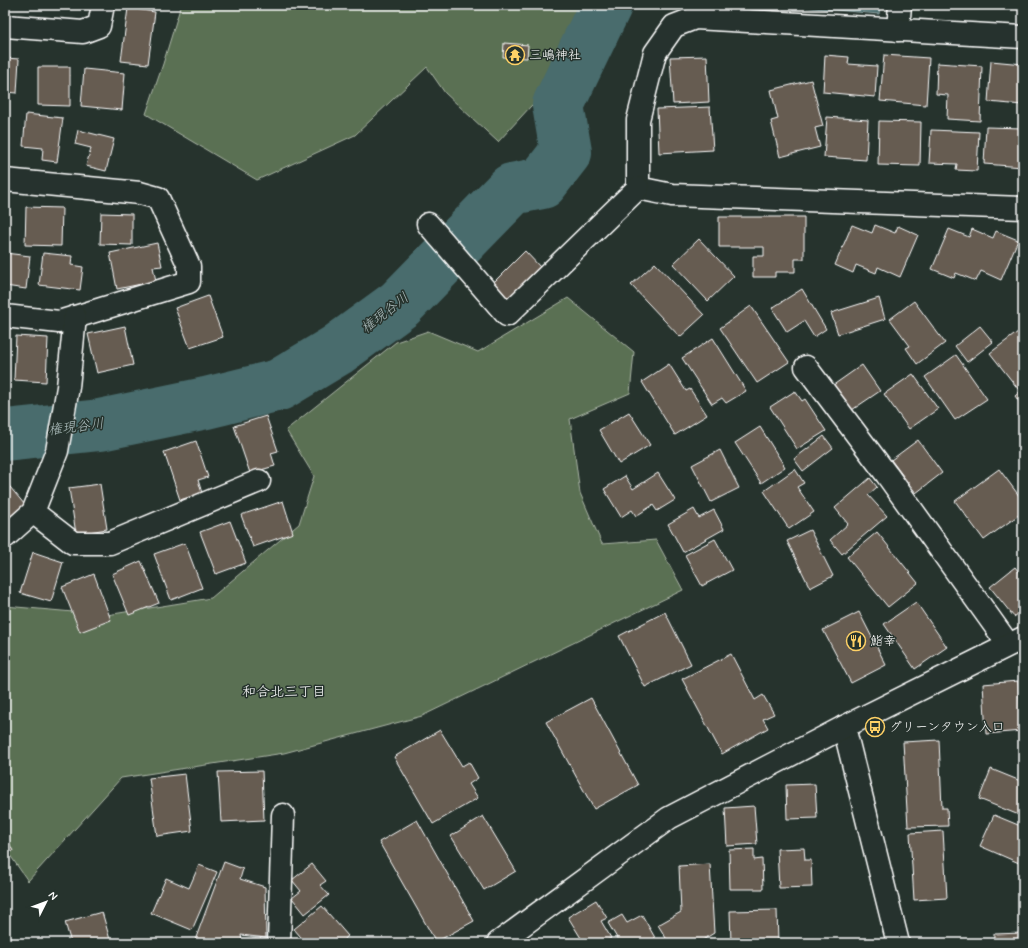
<svg xmlns="http://www.w3.org/2000/svg" width="1028" height="948" viewBox="0 0 1028 948" font-family="Mynerve,'Klee One',sans-serif">
<style>
.green{fill:#5a6f52;stroke:#acb7a8}
.water{fill:#486c6d;stroke:#91a7a7}
.lines{fill:none;stroke-linecap:round;stroke-linejoin:round}
.shore{stroke:#b6c4c5;stroke-width:1}
.river{stroke:#486c6d;stroke-width:52}
.building{fill:#665b51;stroke:#fff}
.minor-casing{stroke:#fff;stroke-width:25}
.tertiary-casing{stroke:#fff;stroke-width:25}
.minor{stroke:#26332d;stroke-width:22}
.tertiary{stroke:#26332d;stroke-width:22}
.labels{text-anchor:middle;dominant-baseline:central;stroke-width:3;stroke-linejoin:round;paint-order:stroke}
.poi-label{font-size:13px;fill:#fff;stroke:#26332d;text-anchor:start}
.water-label{font-size:14px;font-style:italic;fill:#adbdbd;stroke:#26332d}
.neighbourhood-label{font-size:14px;fill:#fff;stroke:#26332d}
</style>
<rect width="100%" height="100%" fill="#26332d"/>
<filter id="ink" filterUnits="userSpaceOnUse"><feTurbulence type="fractalNoise" baseFrequency=".025" numOctaves="2"/><feDisplacementMap in="SourceGraphic" scale="8" xChannelSelector="R" yChannelSelector="G"/><feConvolveMatrix kernelMatrix="1 2 1 2 8 2 1 2 1" color-interpolation-filters="sRGB"/></filter>
<g filter="url(#ink)">
<g class="green">
<path d="M 181,5 L 590,5 L 580,20 L 542,94 L 498,142 L 445,93 L 427,67 L 355,135 L 257,180 L 146,114 L 163,64 Z"/>
<path d="M 568,298 L 634,352 L 630,393 L 570,419 L 580,493 L 602,544 L 656,540 L 683,590 L 422,716 L 284,753 L 121,778 L 28,881 L 5,848 L 5,606 L 107,615 L 211,598 L 299,524 L 314,476 L 286,430 L 396,342 L 428,331 L 478,352 Z"/>
</g>
<path class="water" d="M 781,5 L 880,5 L 879,14 Z"/>
<g class="lines">
<path class="shore" d="M 826,5 L 873,9 L 875,8 L 876,5"/>
<path class="river" d="M 5,435 L 100,425 L 206,403 L 279,385 L 337,350 L 400,304 L 512,189 L 542,183 L 566,152 L 558,105 L 606,5"/>
</g>
<g class="building">
<path d="M 128,8 L 155,12 L 148,64 L 121,61 Z"/>
<path d="M 504,43 L 528,45 L 527,58 L 503,57 Z"/>
<path d="M 825,55 L 849,57 L 848,64 L 877,66 L 875,97 L 823,92 Z"/>
<path d="M 884,55 L 929,58 L 926,105 L 880,101 Z"/>
<path d="M 707,56 L 709,102 L 673,104 L 670,57 Z"/>
<path d="M 5,58 L 19,59 L 17,93 L 5,92 Z"/>
<path d="M 991,61 L 1023,64 L 1023,105 L 988,102 Z"/>
<path d="M 937,63 L 982,66 L 980,121 L 947,119 L 948,95 L 936,94 Z"/>
<path d="M 38,67 L 70,67 L 70,106 L 38,105 Z"/>
<path d="M 84,69 L 125,73 L 122,110 L 81,106 Z"/>
<path d="M 811,80 L 823,126 L 815,128 L 820,147 L 780,157 L 771,121 L 778,119 L 771,90 Z"/>
<path d="M 710,107 L 713,150 L 659,153 L 657,109 Z"/>
<path d="M 26,114 L 63,118 L 57,162 L 42,160 L 43,148 L 23,146 Z"/>
<path d="M 827,117 L 868,120 L 866,160 L 824,157 Z"/>
<path d="M 879,121 L 921,122 L 920,166 L 878,165 Z"/>
<path d="M 986,127 L 1023,128 L 1023,167 L 984,164 Z"/>
<path d="M 78,130 L 114,139 L 106,171 L 86,166 L 91,148 L 75,144 Z"/>
<path d="M 931,130 L 979,132 L 977,171 L 956,170 L 957,164 L 929,163 Z"/>
<path d="M 5,202 L 8,203 L 5,246 Z"/>
<path d="M 26,207 L 62,208 L 61,246 L 25,245 Z"/>
<path d="M 101,213 L 132,214 L 132,245 L 100,244 Z"/>
<path d="M 719,217 L 804,217 L 804,259 L 795,259 L 795,272 L 775,272 L 775,277 L 753,277 L 753,256 L 764,256 L 764,247 L 719,247 Z"/>
<path d="M 852,225 L 872,233 L 875,225 L 895,233 L 898,226 L 918,235 L 900,277 L 878,267 L 876,273 L 856,265 L 853,273 L 835,265 Z"/>
<path d="M 949,229 L 969,237 L 972,229 L 993,238 L 996,231 L 1018,240 L 1001,280 L 981,271 L 976,281 L 956,273 L 954,278 L 932,269 Z"/>
<path d="M 699,239 L 734,276 L 708,301 L 673,264 Z"/>
<path d="M 157,243 L 162,266 L 153,267 L 156,281 L 117,289 L 110,253 Z"/>
<path d="M 525,251 L 541,268 L 509,299 L 493,283 Z"/>
<path d="M 5,253 L 30,256 L 26,289 L 5,286 Z"/>
<path d="M 43,253 L 72,256 L 71,265 L 83,267 L 80,290 L 39,285 Z"/>
<path d="M 655,263 L 704,315 L 680,337 L 631,285 Z"/>
<path d="M 802,289 L 826,329 L 814,337 L 804,321 L 787,332 L 772,308 Z"/>
<path d="M 208,296 L 223,337 L 190,348 L 175,308 Z"/>
<path d="M 879,298 L 885,319 L 838,334 L 831,313 Z"/>
<path d="M 914,301 L 945,343 L 917,364 L 906,348 L 910,346 L 890,319 Z"/>
<path d="M 751,306 L 789,362 L 757,383 L 720,328 Z"/>
<path d="M 125,326 L 133,365 L 97,373 L 88,334 Z"/>
<path d="M 980,326 L 993,342 L 967,362 L 955,346 Z"/>
<path d="M 1018,332 L 1023,339 L 1023,386 L 1019,390 L 990,353 Z"/>
<path d="M 16,336 L 48,338 L 46,382 L 14,380 Z"/>
<path d="M 713,338 L 746,391 L 726,403 L 722,398 L 712,404 L 682,358 Z"/>
<path d="M 956,355 L 987,399 L 955,420 L 925,377 Z"/>
<path d="M 669,364 L 686,391 L 690,389 L 707,415 L 675,435 L 642,382 Z"/>
<path d="M 862,365 L 880,391 L 849,412 L 832,386 Z"/>
<path d="M 913,374 L 938,409 L 909,429 L 884,394 Z"/>
<path d="M 1023,389 L 1023,407 L 1015,396 Z"/>
<path d="M 795,391 L 802,401 L 805,399 L 826,431 L 797,449 L 770,407 Z"/>
<path d="M 629,412 L 650,445 L 619,464 L 599,430 Z"/>
<path d="M 266,416 L 278,451 L 271,453 L 275,466 L 250,473 L 234,426 Z"/>
<path d="M 760,427 L 785,467 L 761,483 L 735,443 Z"/>
<path d="M 824,436 L 833,448 L 803,471 L 794,459 Z"/>
<path d="M 918,440 L 942,473 L 916,493 L 891,460 Z"/>
<path d="M 196,441 L 208,477 L 198,480 L 202,493 L 180,500 L 164,452 Z"/>
<path d="M 720,450 L 739,488 L 711,502 L 692,465 Z"/>
<path d="M 795,469 L 804,483 L 797,487 L 814,512 L 789,529 L 764,491 Z"/>
<path d="M 999,469 L 1023,501 L 1023,512 L 984,540 L 955,501 Z"/>
<path d="M 658,473 L 675,500 L 657,511 L 653,505 L 636,516 L 632,510 L 621,517 L 604,489 L 625,476 L 633,489 Z"/>
<path d="M 870,478 L 877,487 L 868,495 L 887,516 L 842,554 L 830,540 L 848,524 L 835,508 Z"/>
<path d="M 5,481 L 25,505 L 5,522 Z"/>
<path d="M 100,484 L 107,529 L 76,534 L 69,488 Z"/>
<path d="M 283,501 L 293,533 L 253,547 L 241,515 Z"/>
<path d="M 694,509 L 699,518 L 714,510 L 724,529 L 683,552 L 668,524 Z"/>
<path d="M 230,521 L 246,563 L 216,574 L 200,532 Z"/>
<path d="M 810,530 L 833,576 L 810,588 L 787,541 Z"/>
<path d="M 877,532 L 918,583 L 888,607 L 847,557 Z"/>
<path d="M 715,539 L 732,570 L 702,586 L 685,555 Z"/>
<path d="M 185,543 L 202,588 L 171,600 L 154,554 Z"/>
<path d="M 33,552 L 63,562 L 51,602 L 20,593 Z"/>
<path d="M 141,561 L 159,603 L 129,615 L 112,574 Z"/>
<path d="M 1015,567 L 1023,577 L 1023,610 L 1014,617 L 990,587 Z"/>
<path d="M 94,574 L 111,620 L 80,632 L 62,587 Z"/>
<path d="M 916,602 L 947,647 L 915,669 L 884,624 Z"/>
<path d="M 665,612 L 691,664 L 645,687 L 619,636 Z"/>
<path d="M 859,612 L 886,665 L 851,683 L 823,630 Z"/>
<path d="M 731,654 L 755,700 L 763,695 L 774,714 L 763,719 L 768,728 L 722,754 L 682,679 Z"/>
<path d="M 1018,681 L 1022,731 L 986,734 L 983,684 Z"/>
<path d="M 591,698 L 638,785 L 594,809 L 546,722 Z"/>
<path d="M 440,730 L 462,766 L 469,762 L 478,778 L 469,784 L 478,798 L 433,824 L 394,757 Z"/>
<path d="M 939,740 L 942,808 L 947,808 L 948,826 L 908,827 L 903,742 Z"/>
<path d="M 991,769 L 1023,782 L 1023,805 L 1019,815 L 979,799 Z"/>
<path d="M 262,771 L 264,820 L 221,822 L 218,772 Z"/>
<path d="M 185,774 L 192,831 L 157,836 L 149,778 Z"/>
<path d="M 815,784 L 817,818 L 787,819 L 786,785 Z"/>
<path d="M 754,806 L 757,844 L 727,846 L 725,808 Z"/>
<path d="M 994,815 L 1023,827 L 1023,854 L 1019,863 L 980,846 Z"/>
<path d="M 483,816 L 516,871 L 484,890 L 451,836 Z"/>
<path d="M 417,820 L 474,921 L 436,942 L 379,842 Z"/>
<path d="M 943,831 L 947,898 L 914,900 L 910,833 Z"/>
<path d="M 5,835 L 13,851 L 5,855 Z"/>
<path d="M 804,848 L 805,860 L 811,860 L 812,887 L 779,888 L 777,849 Z"/>
<path d="M 754,849 L 754,860 L 762,859 L 763,889 L 730,889 L 729,850 Z"/>
<path d="M 224,862 L 243,869 L 240,879 L 265,887 L 266,938 L 241,935 L 242,940 L 238,943 L 194,943 Z"/>
<path d="M 312,864 L 326,881 L 320,885 L 329,895 L 305,914 L 292,898 L 301,891 L 292,880 Z"/>
<path d="M 710,864 L 714,933 L 698,943 L 669,943 L 658,925 L 681,912 L 679,866 Z"/>
<path d="M 199,865 L 217,872 L 192,930 L 151,913 L 166,878 L 189,888 Z"/>
<path d="M 596,900 L 607,918 L 601,921 L 611,938 L 603,943 L 584,943 L 568,917 Z"/>
<path d="M 322,906 L 348,936 L 340,943 L 306,943 L 294,929 Z"/>
<path d="M 777,910 L 778,943 L 731,943 L 730,911 Z"/>
<path d="M 102,912 L 111,943 L 71,943 L 65,922 Z"/>
<path d="M 622,915 L 627,923 L 642,915 L 658,943 L 620,943 L 608,923 Z"/>
<path d="M 1023,933 L 1023,943 L 994,943 L 994,934 Z"/>
</g>
<g class="lines">
<g class="minor-casing">
<g id="minor">
<path d="M 5,26 L 83,32 L 99,26 L 103,5"/>
<path d="M 898,30 L 900,5"/>
<path d="M 1023,37 L 695,18 L 674,26 L 655,53 L 638,120 L 638,188 L 672,195 L 1023,208"/>
<path d="M 5,180 L 140,193 L 158,198 L 189,266 L 189,282 L 59,322 L 5,316"/>
<path d="M 428,224 L 507,315 L 638,188"/>
<path d="M 806,367 L 887,475 L 1008,644"/>
<path d="M 33,512 L 73,543 L 110,543 L 259,481"/>
<path d="M 5,537 L 33,512 L 57,451 L 68,387 L 75,317"/>
<path d="M 844,727 L 898,943"/>
<path d="M 279,943 L 283,815"/>
</g>
</g>
<g class="tertiary-casing">
<path id="tertiary" d="M 498,943 L 669,818 L 844,727 L 1023,638"/>
</g>
<use href="#minor" class="minor"/>
<use href="#tertiary" class="tertiary"/>
</g>
</g>
<defs>
<g id="temple-ring" transform="scale(1)"><circle r="9.5" fill="#26332d" stroke="#ffd166" stroke-width="1.5"/><path d="M0-6L5-2H3V0L6.5 2.5H4V6H1.5V3h-3V6H-4V2.5H-6.5L-3 0V-2H-5Z" fill="#ffd166"/></g>
<g id="restaurant-ring" transform="scale(1)"><circle r="9.5" fill="#26332d" stroke="#ffd166" stroke-width="1.5"/><path d="M-5-6h1v4h1v-4h1v4h1v-4h1v5L-1.5 .5V6h-2V.5L-5-1ZM5-6V6H3V1.5H1.5Q1.5-4 5-6Z" fill="#ffd166"/></g>
<g id="bus-ring" transform="scale(1)"><circle r="9.5" fill="#26332d" stroke="#ffd166" stroke-width="1.5"/><path d="M-5-6H5V4H4V6H2V4H-2V6H-4V4H-5ZM-3.5-4V0h7V-4ZM-3.5 1.2v1.5H-2V1.2ZM2 1.2v1.5H3.5V1.2Z" fill="#ffd166"/></g>
</defs>
<g fill-rule="evenodd">
<use href="#temple-ring" x="515" y="55"/>
<use href="#restaurant-ring" x="856" y="641"/>
<use href="#bus-ring" x="875" y="727"/>
</g>
<g class="labels">
<g class="poi-label">
<text x="529" y="55">三嶋神社</text>
<text x="870" y="641">鮨幸</text>
<text x="889" y="727">グリーンタウン入口</text>
</g>
<g class="water-label">
<text transform="translate(385 313) rotate(-38)">権現谷川</text>
<text transform="translate(76 427) rotate(-7)">権現谷川</text>
</g>
<g class="neighbourhood-label">
<text x="284" y="692">和合北三丁目</text>
</g>
</g>
<rect width="1028" height="948" fill="none" stroke="#26332d" stroke-width="20"/>
<rect x="10" y="10" width="1008" height="928" fill="none" stroke="#fff" stroke-width="1.5" filter="url(#ink)"/>
<g transform="translate(46 902) rotate(48)" stroke="#26332d" stroke-width="3" paint-order="stroke">
<path d="M0-3L7 15L0 10L-7 15Z" fill="#ffffff"/>
<text y="-6" font-size="11" font-weight="bold" text-anchor="middle" fill="#ffffff">N</text>
</g>
</svg>
